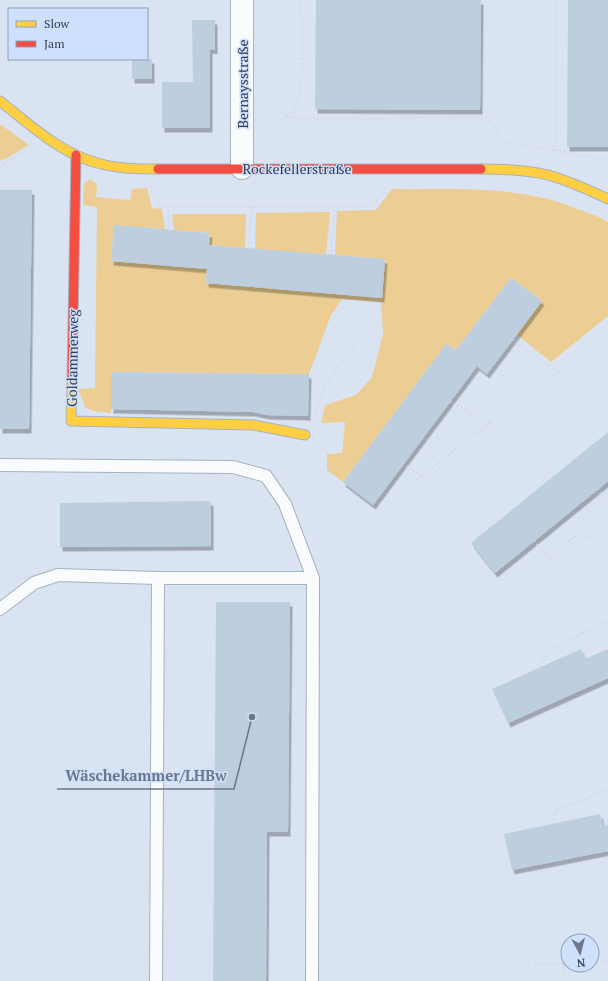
<svg xmlns="http://www.w3.org/2000/svg" width="608" height="981" viewBox="0 0 608 981" font-family="'PT Serif',serif">
<style>
.green{fill:#ecce94}
.building{fill:#bdcedf;filter:url(#shadow)}
.lines{fill:none;stroke-linecap:round;stroke-linejoin:round}
.lane-casing{stroke:#a7b1c0;stroke-width:14}
.street-casing{stroke:#a7b1c0;stroke-width:24}
.slow-casing{stroke:#a7b1c0;stroke-width:11}
.jam-casing{stroke:#a7b1c0;stroke-width:11}
.path{stroke:#d2d5d9;stroke-width:2.5;stroke-dasharray:1 3;stroke-linecap:butt}
.lane{stroke:#f9fbfd;stroke-width:12}
.street{stroke:#f9fbfd;stroke-width:22}
.slow{stroke:#ffcf43;stroke-width:9}
.jam{stroke:#f24e42;stroke-width:9}
.labels{text-anchor:middle;dominant-baseline:central;stroke-width:3;stroke-linejoin:round;paint-order:stroke}
.street-label{font-size:14px;fill:#313d50;stroke:#cfe0fd}
.leader{fill:none;stroke:#6c7789;stroke-width:1.5}
.callout-dot{fill:#6c7789;stroke:#cfe0fd;stroke-width:1.5}
.callout-label{font-size:15px;text-anchor:middle;font-weight:bold;fill:#6c7789;stroke:#cfe0fd;stroke-width:3;stroke-linejoin:round;paint-order:stroke}
</style>
<defs>
<filter id="shadow"><feDropShadow dx="2.5" dy="4.5" stdDeviation="0" flood-color="#0004"/></filter>
</defs>
<rect width="100%" height="100%" fill="#dae3f2"/>
<g class="green">
<path d="M 0,124 L 29,145 L 7,158 L 0,161 Z"/>
<path d="M 90,179 L 97,184 L 96,197 L 130,200 L 132,189 L 147,188 L 152,208 L 162,209 L 165,229 L 114,225 L 111,261 L 207,269 L 206,283 L 382,298 L 385,259 L 335,255 L 337,211 L 376,210 L 392,189 C 458,190 521,184 583,211 C 591,214 600,217 608,222 L 608,316 L 551,362 L 517,335 L 542,301 L 511,278 L 456,350 L 446,344 L 343,482 L 327,470 L 327,454 L 342,453 L 345,422 L 321,423 L 325,405 L 356,395 L 372,377 L 383,334 L 381,302 L 342,299 L 331,315 L 309,374 L 111,372 L 111,413 L 93,411 L 85,407 L 78,389 L 95,388 L 97,207 L 83,205 L 84,184 Z"/>
<path d="M 330,212 L 326,255 L 255,249 L 256,213 Z"/>
<path d="M 172,214 L 246,214 L 245,248 L 209,245 L 210,233 L 174,230 Z"/>
</g>
<g class="building">
<path d="M 316,0 L 481,0 L 480,110 L 315,109 Z"/>
<path d="M 568,0 L 608,0 L 608,147 L 567,147 Z"/>
<path d="M 192,20 L 215,20 L 215,50 L 210,49 L 210,128 L 162,128 L 162,82 L 193,82 Z"/>
<rect x="132" y="59" width="20" height="20"/>
<path d="M 0,190 L 32,190 L 29,429 L 0,429 Z"/>
<path d="M 114,225 L 210,233 L 209,245 L 385,259 L 382,298 L 206,283 L 207,269 L 111,261 Z"/>
<path d="M 511,278 L 542,301 L 487,374 L 477,366 L 373,505 L 343,482 L 446,344 L 456,350 Z"/>
<path d="M 111,372 L 309,374 L 308,416 L 267,415 L 253,412 L 111,409 Z"/>
<path d="M 608,432 L 608,481 L 495,573 L 471,543 Z"/>
<path d="M 211,501 L 211,546 L 60,547 L 60,503 Z"/>
<path d="M 216,602 L 290,602 L 288,832 L 267,832 L 266,981 L 213,981 Z"/>
<path d="M 581,649 L 585,659 L 608,649 L 608,678 L 508,723 L 492,689 Z"/>
<path d="M 600,814 L 603,826 L 608,825 L 608,851 L 512,870 L 504,834 Z"/>
</g>
<g class="lines">
<g class="lane-casing">
<g id="lane">
<path d="M 0,465 L 233,467 L 266,476 L 285,504 L 313,578"/>
<path d="M 0,609 L 34,583 L 58,575 L 158,578 L 313,578 L 312,981"/>
<path d="M 156,981 L 158,578"/>
</g>
</g>
<g class="street-casing">
<path id="street" d="M 242,168 L 242,0"/>
</g>
<g class="slow-casing">
<g id="slow">
<path d="M 0,101 C 30,125 62,155 101,164 C 120,169 139,169 158,169"/>
<path d="M 481,169 C 503,169 526,170 548,175 C 569,181 589,190 608,199"/>
<path d="M 72,379 L 71,421 L 253,425 L 305,435"/>
</g>
</g>
<g class="jam-casing">
<g id="jam">
<path d="M 158,169 L 481,169"/>
<path d="M 72,379 L 76,155"/>
</g>
</g>
<g class="path">
<path d="M 286,117 L 321,119 L 487,117 L 504,142 L 608,160"/>
<path d="M 266,134 C 275,126 288,117 295,107 C 306,87 301,25 301,0"/>
<path d="M 555,151 L 556,0"/>
<path d="M 0,166 L 25,151"/>
<path d="M 152,191 L 158,206 L 372,207 L 383,192"/>
<path d="M 168,206 L 169,229"/>
<path d="M 249,248 L 252,207"/>
<path d="M 331,255 L 335,207"/>
<path d="M 513,340 L 566,378"/>
<path d="M 450,402 L 490,422"/>
<path d="M 314,414 L 327,383 L 358,341"/>
<path d="M 403,464 L 423,477"/>
<path d="M 414,483 L 490,422 L 501,433"/>
<path d="M 598,489 L 608,502"/>
<path d="M 534,541 L 549,558 L 580,532 L 597,542"/>
<path d="M 536,669 L 555,647 L 608,621"/>
<path d="M 553,824 L 556,810 L 608,790"/>
<path d="M 592,963 L 608,962"/>
<path d="M 535,964 L 568,963"/>
<path d="M 563,980 L 563,963"/>
</g>
<use href="#lane" class="lane"/>
<use href="#street" class="street"/>
<use href="#slow" class="slow"/>
<use href="#jam" class="jam"/>
</g>
<g class="labels">
<g class="street-label">
<text transform="translate(242 84) rotate(-90)">Bernaysstraße</text>
<text x="297" y="168">Rockefellerstraße</text>
<text transform="translate(72 358) rotate(-89)">Goldammerweg</text>
</g>
</g>
<path class="leader" d="M252 717L234 789H57"/>
<circle class="callout-dot" cx="252" cy="717" r="4"/>
<g class="callout-label">
<text x="146" y="781">Wäschekammer/LHBw</text>
</g>
<rect x="8" y="8" width="140" height="52" fill="#cfe0fd" stroke="#909fb8"/>
<rect x="16" y="21" width="20" height="6" fill="#ffcf43" stroke="#909fb8"/>
<text x="44" y="28" font-size="12" fill="#313d50">Slow</text>
<rect x="16" y="41" width="20" height="6" fill="#f24e42" stroke="#909fb8"/>
<text x="44" y="48" font-size="12" fill="#313d50">Jam</text>
<g transform="translate(580 953) rotate(173)"><circle r="19" fill="#cfe0fd" stroke="#909fb8"/>
<path d="M0-3L7 15L0 10L-7 15Z" fill="#6c7789"/>
<text y="-6" font-size="11" font-weight="bold" text-anchor="middle" fill="#313d50">N</text>
</g>
</svg>
